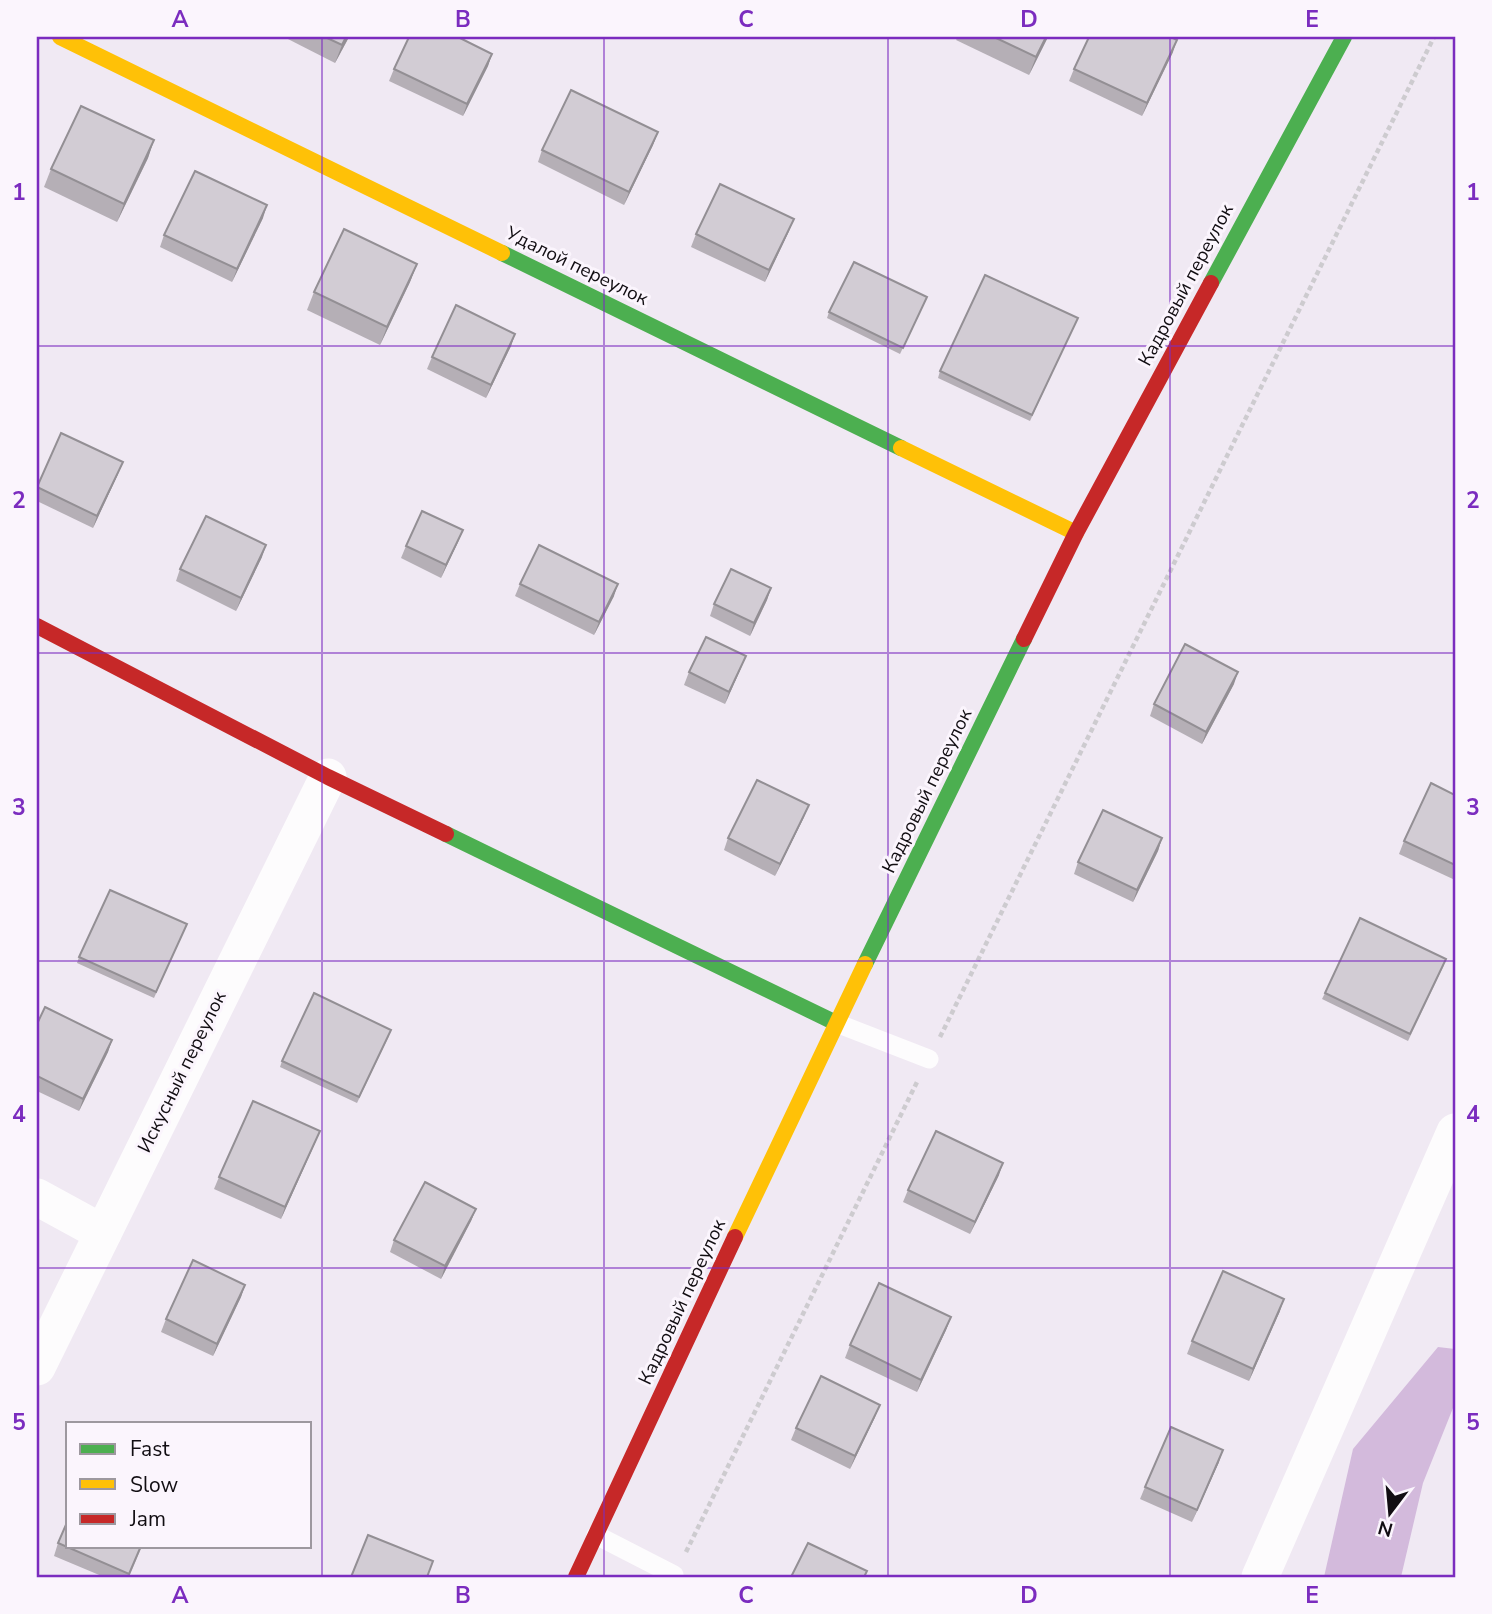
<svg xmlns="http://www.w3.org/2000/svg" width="1492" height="1614" viewBox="0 0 1492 1614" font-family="'Nunito Sans',sans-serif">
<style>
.forest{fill:#d3badc}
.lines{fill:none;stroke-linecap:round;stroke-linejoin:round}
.path{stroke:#cdcbcf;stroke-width:4.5;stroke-dasharray:5 3.5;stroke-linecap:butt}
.lane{stroke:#fdfcfd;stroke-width:19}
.street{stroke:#fdfcfd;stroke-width:37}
.fast{stroke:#4caf50;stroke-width:16}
.slow{stroke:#ffc107;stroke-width:16}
.jam{stroke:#c62828;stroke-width:16}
.wall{fill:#b5afb6}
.shaded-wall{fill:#938f94}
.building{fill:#d2ccd4;stroke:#938f94;stroke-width:2}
.grid{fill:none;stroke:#7b2cbf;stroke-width:2;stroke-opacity:0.55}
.labels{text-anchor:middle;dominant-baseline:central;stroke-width:6;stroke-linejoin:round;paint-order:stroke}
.street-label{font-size:19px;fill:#110d12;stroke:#fbf5fd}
.neatline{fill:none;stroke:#7b2cbf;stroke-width:2.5}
.grid-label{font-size:23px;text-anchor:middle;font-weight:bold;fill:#7b2cbf}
</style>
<rect width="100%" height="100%" fill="#f0e9f3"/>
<path class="forest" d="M 1438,1347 L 1455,1349 L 1455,1403 L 1423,1483 L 1401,1577 L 1324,1577 L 1353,1449 Z"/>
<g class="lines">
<g class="path">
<path d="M 940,1037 L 1434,37"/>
<path d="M 686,1552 L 917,1082"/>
</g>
<g class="lane">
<path d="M 836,1023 L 929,1059"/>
<path d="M 596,1535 L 674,1575"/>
</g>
<g class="street">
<path d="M 37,1197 L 103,1233"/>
<path d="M 37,1367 L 328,777"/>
<path d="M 1260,1577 L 1455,1132"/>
</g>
<g class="fast">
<path d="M 502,253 L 901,448"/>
<path d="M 1211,283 L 1344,37"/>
<path d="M 446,834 L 836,1023"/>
<path d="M 865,964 L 1024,639"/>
</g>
<g class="slow">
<path d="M 60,37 L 502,253"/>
<path d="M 901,448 L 1076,533"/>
<path d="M 735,1237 L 865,964"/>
</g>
<g class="jam">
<path d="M 37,626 L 328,777 L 446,834"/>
<path d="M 1024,639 L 1076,533 L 1211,283"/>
<path d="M 576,1577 L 735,1237"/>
</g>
</g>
<g class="wall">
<path d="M 284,37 L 349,37 L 335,63 Z"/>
<path d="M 958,37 L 1048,37 L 1029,75 L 956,40 Z"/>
<path d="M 1173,52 L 1142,116 L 1069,81 L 1074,69 Z"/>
<path d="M 492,54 L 488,66 L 463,116 L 389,81 L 394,69 Z"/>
<path d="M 658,132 L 653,145 L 624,205 L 538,162 L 542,150 Z"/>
<path d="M 154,140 L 148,158 L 117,222 L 44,187 L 51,169 Z"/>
<path d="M 263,218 L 232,282 L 160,247 L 164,235 Z"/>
<path d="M 789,231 L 765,282 L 691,247 L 696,234 Z"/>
<path d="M 417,264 L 410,282 L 380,345 L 307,310 L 314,292 Z"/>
<path d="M 927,297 L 900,354 L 827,318 L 829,312 Z"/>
<path d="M 1075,324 L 1030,421 L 938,378 L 940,371 Z"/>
<path d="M 515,334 L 511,346 L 486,398 L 427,369 L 432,357 Z"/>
<path d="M 118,474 L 93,528 L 37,501 L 37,485 Z"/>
<path d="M 463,530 L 458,542 L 441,578 L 401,558 L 406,546 Z"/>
<path d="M 262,557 L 236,611 L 176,581 L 180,569 Z"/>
<path d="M 520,584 L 614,596 L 594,635 L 515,596 Z"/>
<path d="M 771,588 L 767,600 L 750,636 L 710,616 L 714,604 Z"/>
<path d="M 741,668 L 725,704 L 684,685 L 689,672 Z"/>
<path d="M 1234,684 L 1202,744 L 1150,716 L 1154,704 Z"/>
<path d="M 1455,795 L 1455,880 L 1399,854 L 1404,841 Z"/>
<path d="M 804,817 L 775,876 L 724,850 L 728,838 Z"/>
<path d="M 1162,838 L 1158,851 L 1133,902 L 1074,874 L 1078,862 Z"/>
<path d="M 187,924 L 154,998 L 77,963 L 79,957 Z"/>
<path d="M 1444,965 L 1408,1041 L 1322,999 L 1325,993 Z"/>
<path d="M 37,1024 L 112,1040 L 108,1052 L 79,1111 L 37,1091 Z"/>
<path d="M 389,1036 L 357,1103 L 280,1067 L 282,1061 Z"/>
<path d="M 315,1143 L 281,1219 L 214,1189 L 219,1177 Z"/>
<path d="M 999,1175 L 970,1234 L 903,1202 L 908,1190 Z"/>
<path d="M 476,1209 L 471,1221 L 441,1279 L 390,1252 L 394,1240 Z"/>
<path d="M 245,1285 L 241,1297 L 213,1356 L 161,1332 L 166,1319 Z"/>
<path d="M 1280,1311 L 1249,1381 L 1187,1354 L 1192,1341 Z"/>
<path d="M 951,1317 L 946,1330 L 917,1392 L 845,1358 L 850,1345 Z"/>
<path d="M 875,1417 L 850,1469 L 791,1440 L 796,1428 Z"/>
<path d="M 1219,1462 L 1192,1522 L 1140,1499 L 1145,1487 Z"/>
<path d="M 58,1543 L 68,1546 L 142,1546 L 129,1577 L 104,1577 L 54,1556 Z"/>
</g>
<g class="shaded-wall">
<path d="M 346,37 L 349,37 L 335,63 L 342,45 Z"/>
<path d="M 1046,37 L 1048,37 L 1029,75 L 1036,57 Z"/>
<path d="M 1177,40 L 1173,52 L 1142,116 L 1147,103 Z"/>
<path d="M 492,54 L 488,66 L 463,116 L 467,104 Z"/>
<path d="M 658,132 L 653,145 L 624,205 L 629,192 Z"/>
<path d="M 154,140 L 148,158 L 117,222 L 124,204 Z"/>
<path d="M 267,205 L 263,218 L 232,282 L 237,269 Z"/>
<path d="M 794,219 L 789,231 L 765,282 L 769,270 Z"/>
<path d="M 417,264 L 410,282 L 380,345 L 387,327 Z"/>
<path d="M 515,334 L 511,346 L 486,398 L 491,385 Z"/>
<path d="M 123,462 L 118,474 L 93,528 L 97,516 Z"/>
<path d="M 463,530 L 458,542 L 441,578 L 446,565 Z"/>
<path d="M 266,545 L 262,557 L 236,611 L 241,598 Z"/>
<path d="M 618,584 L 614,596 L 594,635 L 599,622 Z"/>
<path d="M 771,588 L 767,600 L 750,636 L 754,623 Z"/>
<path d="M 746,656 L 741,668 L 725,704 L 729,692 Z"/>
<path d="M 1238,672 L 1234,684 L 1202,744 L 1206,732 Z"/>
<path d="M 809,805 L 804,817 L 775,876 L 780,864 Z"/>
<path d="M 1162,838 L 1158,851 L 1133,902 L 1137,890 Z"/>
<path d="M 112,1040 L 108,1052 L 79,1111 L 83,1099 Z"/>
<path d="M 320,1131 L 315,1143 L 281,1219 L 285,1207 Z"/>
<path d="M 1003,1163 L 999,1175 L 970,1234 L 975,1222 Z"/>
<path d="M 476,1209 L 471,1221 L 441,1279 L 445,1266 Z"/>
<path d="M 245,1285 L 241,1297 L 213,1356 L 217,1344 Z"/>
<path d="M 1284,1299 L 1280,1311 L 1249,1381 L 1253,1369 Z"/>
<path d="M 951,1317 L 946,1330 L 917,1392 L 921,1380 Z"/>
<path d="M 880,1405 L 875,1417 L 850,1469 L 855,1456 Z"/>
<path d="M 1223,1450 L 1219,1462 L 1192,1522 L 1197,1510 Z"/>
</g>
<g class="building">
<path d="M 325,37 L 346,37 L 342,45 Z"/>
<path d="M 409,37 L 458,37 L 492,54 L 467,104 L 394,69 Z"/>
<path d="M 994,37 L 1046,37 L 1036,57 Z"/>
<path d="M 1089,37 L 1171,37 L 1177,40 L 1147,103 L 1074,69 Z"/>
<path d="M 571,90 L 658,132 L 629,192 L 542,150 Z"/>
<path d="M 81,106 L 154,140 L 124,204 L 51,169 Z"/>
<path d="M 195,171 L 267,205 L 237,269 L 164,235 Z"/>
<path d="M 720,184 L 794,219 L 769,270 L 696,234 Z"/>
<path d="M 344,229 L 417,264 L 387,327 L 314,292 Z"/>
<path d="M 854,262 L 927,297 L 903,348 L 829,312 Z"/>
<path d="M 985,275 L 1078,318 L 1032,415 L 940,371 Z"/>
<path d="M 456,305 L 515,334 L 491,385 L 432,357 Z"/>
<path d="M 61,433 L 123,462 L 97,516 L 37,487 Z"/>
<path d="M 422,511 L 463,530 L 446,565 L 406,546 Z"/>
<path d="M 206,516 L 266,545 L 241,598 L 180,569 Z"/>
<path d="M 539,545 L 618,584 L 599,622 L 520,584 Z"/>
<path d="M 731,569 L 771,588 L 754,623 L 714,604 Z"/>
<path d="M 706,637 L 746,656 L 729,692 L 689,672 Z"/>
<path d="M 1185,644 L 1238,672 L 1206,732 L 1154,704 Z"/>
<path d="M 757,780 L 809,805 L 780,864 L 728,838 Z"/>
<path d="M 1431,783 L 1455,795 L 1455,865 L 1404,841 Z"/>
<path d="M 1103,810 L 1162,838 L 1137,890 L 1078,862 Z"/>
<path d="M 110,890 L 187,924 L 156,992 L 79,957 Z"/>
<path d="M 1360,918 L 1446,959 L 1410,1034 L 1325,993 Z"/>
<path d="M 314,993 L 391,1030 L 359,1097 L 282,1061 Z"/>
<path d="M 45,1007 L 112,1040 L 83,1099 L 37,1076 L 37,1024 Z"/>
<path d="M 253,1101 L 320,1131 L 285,1207 L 219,1177 Z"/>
<path d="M 936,1131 L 1003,1163 L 975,1222 L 908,1190 Z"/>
<path d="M 425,1182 L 476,1209 L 445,1266 L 394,1240 Z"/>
<path d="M 193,1260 L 245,1285 L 217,1344 L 166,1319 Z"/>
<path d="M 1223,1271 L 1284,1299 L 1253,1369 L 1192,1341 Z"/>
<path d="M 879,1283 L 951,1317 L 921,1380 L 850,1345 Z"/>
<path d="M 821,1376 L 880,1405 L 855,1456 L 796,1428 Z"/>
<path d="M 1171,1427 L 1223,1450 L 1197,1510 L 1145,1487 Z"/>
<path d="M 68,1520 L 68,1546 L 141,1546 L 129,1574 L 58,1543 Z"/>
<path d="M 368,1535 L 433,1561 L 427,1577 L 351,1577 Z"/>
<path d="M 808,1543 L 867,1571 L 864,1577 L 791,1577 Z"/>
</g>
<path class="grid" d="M 322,37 L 322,1577M 604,37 L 604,1577M 888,37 L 888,1577M 1170,37 L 1170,1577M 37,346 L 1455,346M 37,653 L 1455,653M 37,961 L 1455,961M 37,1268 L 1455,1268"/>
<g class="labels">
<g class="street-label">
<text transform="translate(577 266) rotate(26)">Удалой переулок</text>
<text transform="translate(1186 285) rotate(-62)">Кадровый переулок</text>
<text transform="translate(927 791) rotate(-64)">Кадровый переулок</text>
<text transform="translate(182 1072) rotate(-64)">Искусный переулок</text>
<text transform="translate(682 1302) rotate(-65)">Кадровый переулок</text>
</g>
</g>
<rect width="1492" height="1614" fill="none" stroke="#fbf5fd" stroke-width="77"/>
<rect x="66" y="1422" width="245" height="126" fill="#fbf5fd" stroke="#9d989f" stroke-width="2"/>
<rect x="80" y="1444" width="35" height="10" fill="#4caf50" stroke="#9d989f" stroke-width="2"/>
<text x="130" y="1456" font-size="21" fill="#110d12">Fast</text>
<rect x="80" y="1479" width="35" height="10" fill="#ffc107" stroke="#9d989f" stroke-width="2"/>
<text x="130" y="1492" font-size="21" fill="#110d12">Slow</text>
<rect x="80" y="1514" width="35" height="10" fill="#c62828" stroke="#9d989f" stroke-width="2"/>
<text x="130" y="1526" font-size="21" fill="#110d12">Jam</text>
<g transform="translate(1390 1513) rotate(196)" stroke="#fbf5fd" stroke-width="5" paint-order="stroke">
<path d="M0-5L12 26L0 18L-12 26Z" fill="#110d12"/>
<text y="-10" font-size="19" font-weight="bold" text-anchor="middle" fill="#110d12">N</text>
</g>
<rect x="38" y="38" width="1416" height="1538" class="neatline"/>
<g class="grid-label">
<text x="180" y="27">A</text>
<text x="463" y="27">B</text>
<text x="746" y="27">C</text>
<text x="1029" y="27">D</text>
<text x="1312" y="27">E</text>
<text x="19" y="200">1</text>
<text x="1473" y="200">1</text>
<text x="19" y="508">2</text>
<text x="1473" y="508">2</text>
<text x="19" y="815">3</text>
<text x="1473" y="815">3</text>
<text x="19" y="1122">4</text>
<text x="1473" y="1122">4</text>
<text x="19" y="1430">5</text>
<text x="1473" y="1430">5</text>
<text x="180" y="1603">A</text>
<text x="463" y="1603">B</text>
<text x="746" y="1603">C</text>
<text x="1029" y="1603">D</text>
<text x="1312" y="1603">E</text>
</g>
</svg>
